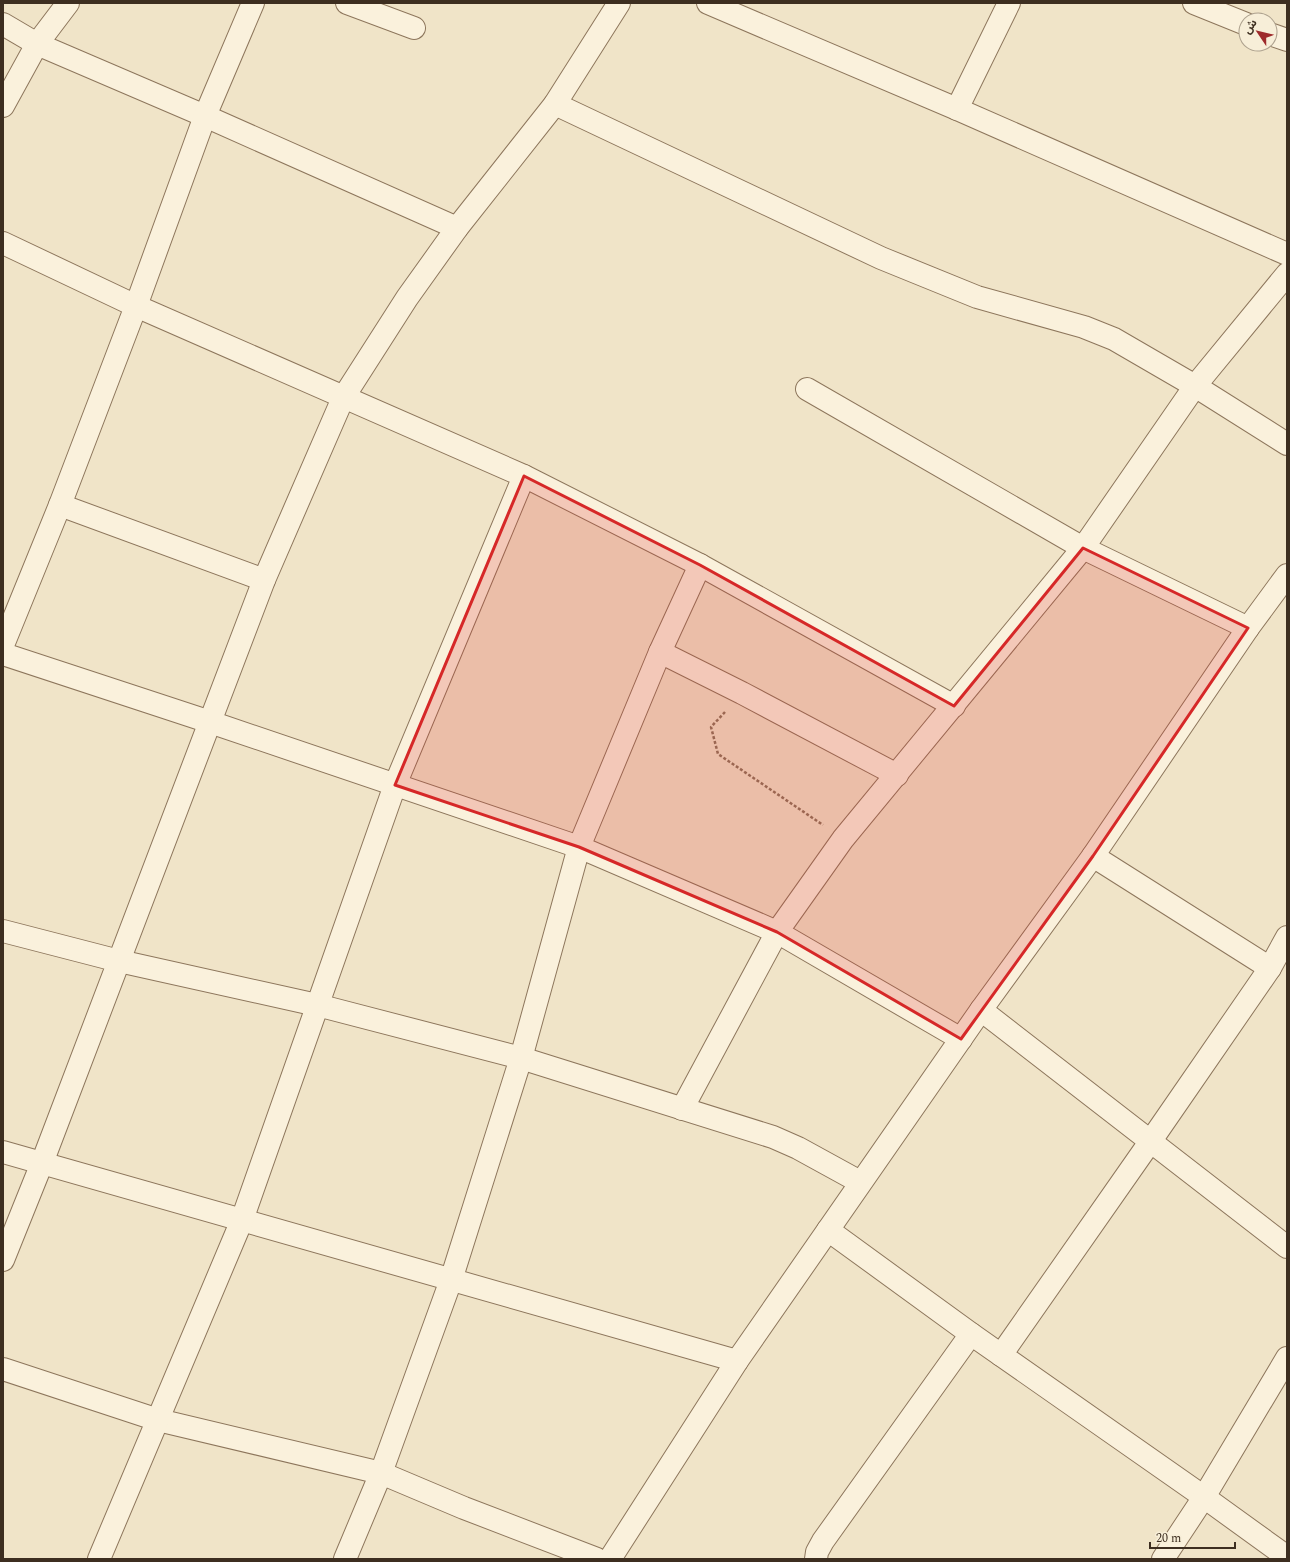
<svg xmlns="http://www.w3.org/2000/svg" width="1290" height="1562" viewBox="0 0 1290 1562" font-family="Spectral,'Noto Sans Arabic',serif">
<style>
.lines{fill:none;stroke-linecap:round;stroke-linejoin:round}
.street-casing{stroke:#8d765c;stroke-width:24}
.path{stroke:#8d765c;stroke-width:2.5;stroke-dasharray:3 2;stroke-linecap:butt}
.street{stroke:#faf1dc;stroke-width:22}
.marked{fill:#d62828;fill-opacity:0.2;stroke:#d62828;stroke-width:3;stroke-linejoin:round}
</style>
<rect width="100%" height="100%" fill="#f0e4c8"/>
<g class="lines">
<g class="street-casing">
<g id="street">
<path d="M 347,3 L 414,28"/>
<path d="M 708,3 L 957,109 L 1287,254"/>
<path d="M 1194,3 L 1246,24"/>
<path d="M 3,24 L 37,44 L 205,116 L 457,228"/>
<path d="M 1270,34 L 1287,40"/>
<path d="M 555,104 L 881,258 L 977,297 L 1084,327 L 1114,339 L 1195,386 L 1287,444"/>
<path d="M 3,106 L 37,44 L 68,3"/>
<path d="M 957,109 L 1009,3"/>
<path d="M 3,243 L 136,306 L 524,476"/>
<path d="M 807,389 L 1083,548 L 1248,628"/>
<path d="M 60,505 L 264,580"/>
<path d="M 3,645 L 60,505 L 136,306 L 205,116 L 253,3"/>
<path d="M 660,652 L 742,693 L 897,775"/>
<path d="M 3,654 L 210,722 L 579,847 L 777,932 L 961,1039"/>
<path d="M 1093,856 L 1270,968"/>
<path d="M 3,931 L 119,961 L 317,1005 L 521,1058 L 773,1137 L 798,1148 L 860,1182"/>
<path d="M 981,1010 L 1287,1247"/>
<path d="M 682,1109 L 777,932 L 843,839 L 1083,548 L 1195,386 L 1287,274"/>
<path d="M 3,1152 L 737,1361"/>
<path d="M 828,1230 L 971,1334 L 1204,1497 L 1287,1557"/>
<path d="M 3,1260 L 42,1163 L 264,580 L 343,398 L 407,298 L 457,228 L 555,104 L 619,3"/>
<path d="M 1001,1355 L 1150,1142 L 1270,968 L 1287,937"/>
<path d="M 3,1369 L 158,1420 L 381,1473 L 464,1508 L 597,1559"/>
<path d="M 99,1559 L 242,1220 L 395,785 L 524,476 L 700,565 L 954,706"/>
<path d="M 345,1559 L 381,1473 L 451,1280 L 521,1058 L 579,847 L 660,652 L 700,565"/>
<path d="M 610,1559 L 737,1361 L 981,1010 L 1093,856 L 1248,628 L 1287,575"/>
<path d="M 816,1559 L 817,1552 L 823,1541 L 971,1334"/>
<path d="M 1163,1559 L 1204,1497 L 1287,1358"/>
</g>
</g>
<path class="path" d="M 725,712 L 711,727 L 718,754 L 823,825"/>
<use href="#street" class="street"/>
</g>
<path class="marked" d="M 524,476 L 700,565 L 954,706 L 1083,548 L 1248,628 L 1093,856 L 961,1039 L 777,932 L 579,847 L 395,785 Z"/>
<rect width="1290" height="1562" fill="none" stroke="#3d2e20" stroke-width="8"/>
<g transform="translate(1258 32) rotate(305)"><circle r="19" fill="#f7eed8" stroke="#ada18e"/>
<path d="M0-3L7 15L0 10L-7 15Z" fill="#9e2a2b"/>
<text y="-6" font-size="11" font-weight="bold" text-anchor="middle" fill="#3d2e20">ش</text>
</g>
<path d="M1150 1542v6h85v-6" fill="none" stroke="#3d2e20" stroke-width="2"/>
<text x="1156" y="1542" font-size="12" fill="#3d2e20" stroke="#f7eed8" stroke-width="3" paint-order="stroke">20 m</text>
</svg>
